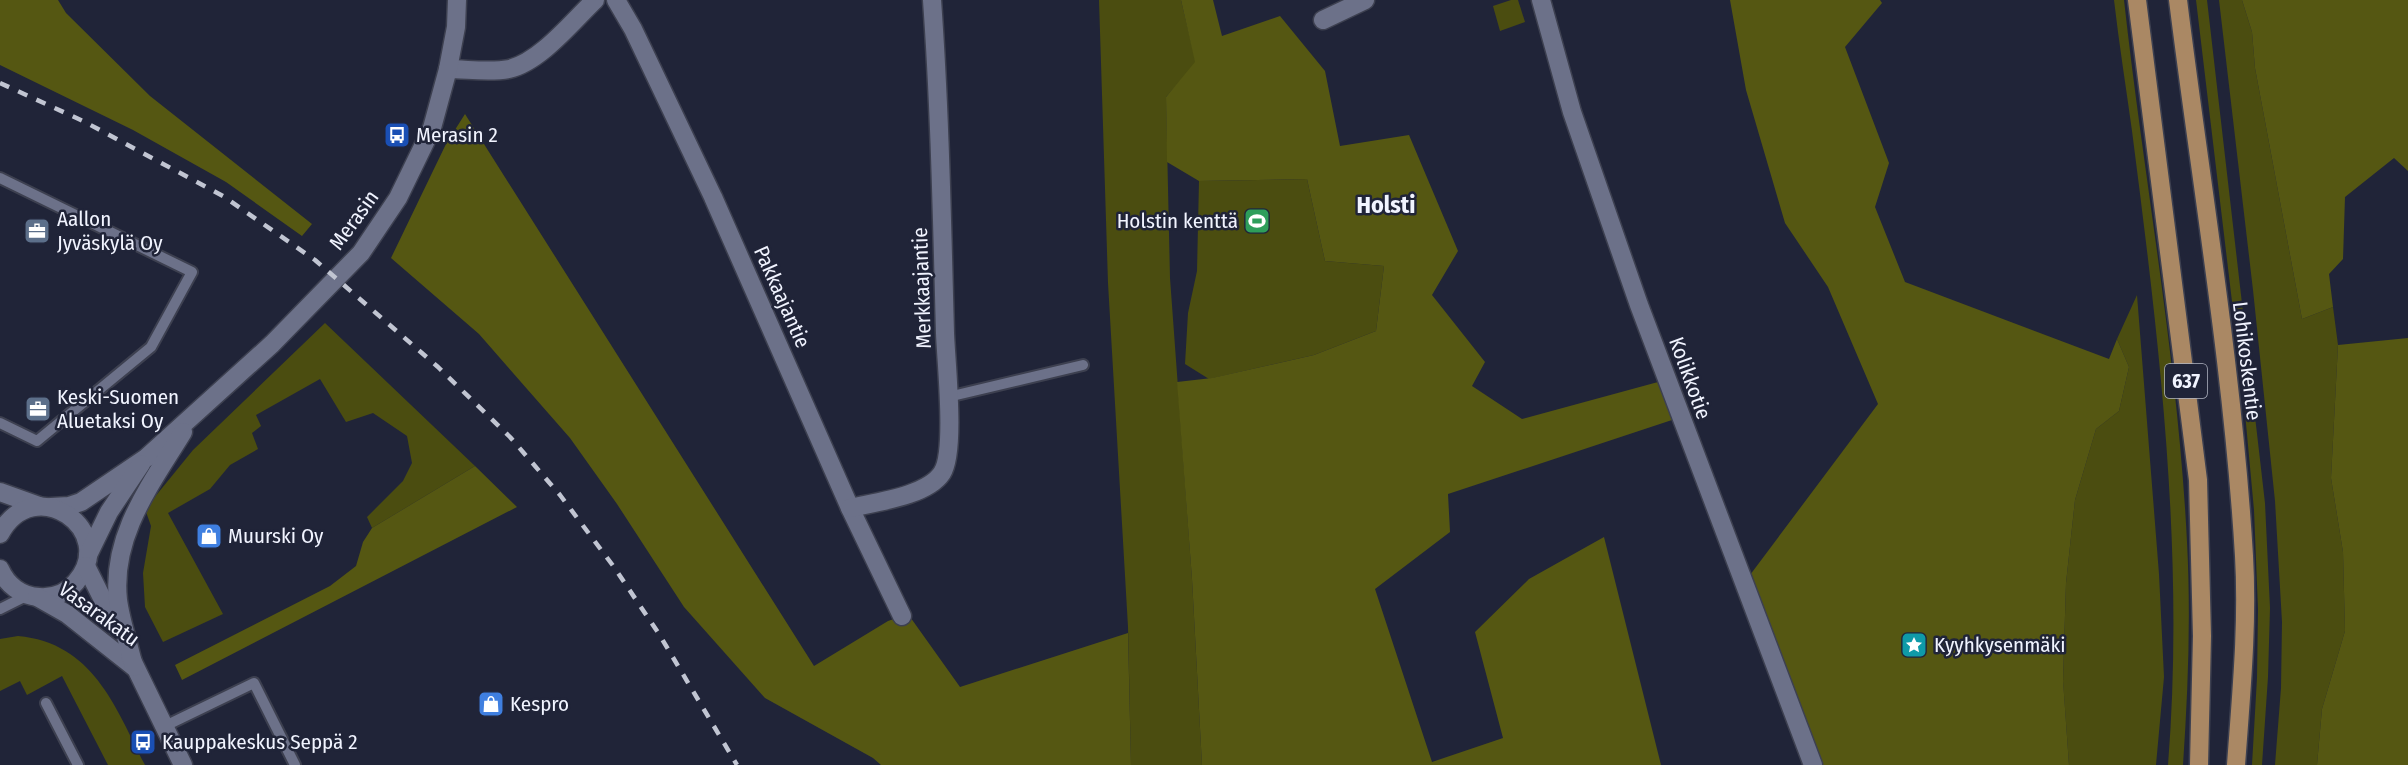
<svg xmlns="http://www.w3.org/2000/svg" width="2408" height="765" viewBox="0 0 2408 765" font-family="'Fira Sans Condensed',sans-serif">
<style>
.green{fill:#4b4d10}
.forest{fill:#555712}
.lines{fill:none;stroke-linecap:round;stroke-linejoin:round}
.lane-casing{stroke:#3d4050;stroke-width:14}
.street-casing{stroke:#3d4050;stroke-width:21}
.secondary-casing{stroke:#3d4050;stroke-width:21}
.primary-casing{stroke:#3d4050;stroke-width:21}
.lane{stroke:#6c7189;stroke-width:10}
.street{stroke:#6c7189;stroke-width:18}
.secondary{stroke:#6c7189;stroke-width:18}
.primary{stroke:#aa8864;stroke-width:18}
.rail{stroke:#c1c5d2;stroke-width:4.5;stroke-dasharray:10 10;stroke-linecap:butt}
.labels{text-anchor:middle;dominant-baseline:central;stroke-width:5;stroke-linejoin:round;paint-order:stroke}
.shield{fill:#202438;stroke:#b2b6c3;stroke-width:1.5}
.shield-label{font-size:20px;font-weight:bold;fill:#f1f4ff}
.poi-label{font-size:21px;fill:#f1f4ff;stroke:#202438;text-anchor:start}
.street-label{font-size:21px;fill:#f1f4ff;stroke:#202438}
.quarter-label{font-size:24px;font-weight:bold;fill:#f1f4ff;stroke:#202438}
</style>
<rect width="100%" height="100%" fill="#202438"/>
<g class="green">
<path d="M 1099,0 L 1181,0 L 1196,63 L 1166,97 L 1170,278 L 1192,579 L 1202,765 L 1131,765 L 1128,627 L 1108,283 Z"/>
<path d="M 1511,0 L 1518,0 L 1525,22 L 1500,31 L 1493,6 Z"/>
<path d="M 2114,0 L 2124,0 C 2144,181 2178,360 2187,542 C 2191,617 2188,691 2183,765 L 2168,765 C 2185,553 2159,340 2132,131 C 2126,87 2119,44 2114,0 Z"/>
<path d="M 2196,0 L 2207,0 L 2265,503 L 2270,608 L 2268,677 L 2262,765 L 2252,765 L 2257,678 L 2258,609 L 2254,510 L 2244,402 Z"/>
<path d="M 2219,0 L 2242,0 L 2252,32 L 2255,68 L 2302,319 L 2333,307 L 2338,345 L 2331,478 L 2343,552 L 2345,631 L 2322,709 L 2317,765 L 2275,765 L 2281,688 L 2282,622 L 2275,501 L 2253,290 Z"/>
<path d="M 1307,179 L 1325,261 L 1384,266 L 1376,331 L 1314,355 L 1209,379 L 1185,364 L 1188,313 L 1197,271 L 1199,181 Z"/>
<path d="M 2137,295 L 2159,574 L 2164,677 L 2156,765 L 2069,765 L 2063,681 L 2066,583 L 2075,500 L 2096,429 L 2119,411 L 2129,367 L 2117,339 Z"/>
<path d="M 325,323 L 475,466 L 372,528 L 367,517 L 403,481 L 412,463 L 407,436 L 373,413 L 346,422 L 320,379 L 256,415 L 261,426 L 252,433 L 258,449 L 230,465 L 210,489 L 168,513 L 223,614 L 163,642 L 145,607 L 143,573 L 151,526 L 145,509 L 193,450 Z"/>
<path d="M 18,636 C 93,643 115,706 145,765 L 108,765 L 62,676 L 27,695 L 20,681 L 0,691 L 0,639 Z"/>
</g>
<g class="forest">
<path d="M 0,0 L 58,0 L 66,13 L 150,96 L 312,224 L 302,236 L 226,182 L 133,130 L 0,65 Z"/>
<path d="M 1181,0 L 1213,0 L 1222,36 L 1280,16 L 1325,71 L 1340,146 L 1409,135 L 1458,251 L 1432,295 L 1485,362 L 1472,386 L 1522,419 L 1658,382 L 1672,420 L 1448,494 L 1450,532 L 1375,589 L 1432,762 L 1503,738 L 1475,632 L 1529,579 L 1604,537 L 1661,765 L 1202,765 L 1192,579 L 1177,382 L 1212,378 L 1314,355 L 1376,331 L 1384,266 L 1325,261 L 1307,179 L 1199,181 L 1167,162 L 1166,97 L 1195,62 Z"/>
<path d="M 1730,0 L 1880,0 L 1882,3 L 1845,47 L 1889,163 L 1875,207 L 1905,282 L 2109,359 L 2117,339 L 2129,367 L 2119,411 L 2096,429 L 2075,500 L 2066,583 L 2063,680 L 2069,765 L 1823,765 L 1750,575 L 1878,404 L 1828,287 L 1785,223 L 1746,90 Z"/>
<path d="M 2242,0 L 2408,0 L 2408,171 L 2394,158 L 2345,197 L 2343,259 L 2329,274 L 2333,307 L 2302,319 L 2255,68 L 2252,32 Z"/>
<path d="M 465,114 L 814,666 L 888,621 L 908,614 L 960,687 L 1128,633 L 1131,765 L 881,765 L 873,758 L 765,698 L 684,607 L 617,504 L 570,438 L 479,334 L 391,258 L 446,144 Z"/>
<path d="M 2408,338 L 2408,765 L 2317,765 L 2322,709 L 2345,631 L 2343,552 L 2331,478 L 2338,345 Z"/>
<path d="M 475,466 L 517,507 L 182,680 L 175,665 L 330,586 L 356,566 L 363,542 L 372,528 Z"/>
</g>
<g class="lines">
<g class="lane-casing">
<g id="lane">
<path d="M 0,178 L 192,272 L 151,347 L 37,441 L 0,423"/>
<path d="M 948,397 L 1083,365"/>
<path d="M 0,609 L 28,595"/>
<path d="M 46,703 L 78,765"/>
<path d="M 163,727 L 254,683 L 295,765"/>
</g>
</g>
<g class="street-casing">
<g id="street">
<path d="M 616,0 L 633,29 L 713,197 L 850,508 L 902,616"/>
<path d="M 1541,0 L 1572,112 L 1639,305 L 1813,765"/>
<path d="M 1323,20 L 1365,0"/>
<path d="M 448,69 C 467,69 490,73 509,69 C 540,62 572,22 595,0"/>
<path d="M 850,508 C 876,502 927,496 942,473 C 956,452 946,362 945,333 C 942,222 940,111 932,0"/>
</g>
</g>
<g class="secondary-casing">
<g id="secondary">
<path d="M 0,492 L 39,506"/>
<path d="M 51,507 L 69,506 L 81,502 L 146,458 L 272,344 L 361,253 L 398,198 L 432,128 L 448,69 L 456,27 L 457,0"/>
<path d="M 0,534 C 34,470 120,531 76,582 C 67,593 53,598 39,597 C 21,596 7,585 0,569"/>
<path d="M 88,555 L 109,512 L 141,464"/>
<path d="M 86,566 L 116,626"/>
<path d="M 37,597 L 67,614 L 134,667"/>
<path d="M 130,656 L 183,765"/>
<path d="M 134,667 C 129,645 121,622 118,600 C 111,536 151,484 183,432"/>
</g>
</g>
<g class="primary-casing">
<g id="primary">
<path d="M 2137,0 L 2198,480 L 2202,636 L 2199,765"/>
<path d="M 2178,0 C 2201,185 2233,370 2244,556 C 2248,625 2241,696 2236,765"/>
</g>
</g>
<use href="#lane" class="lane"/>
<use href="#street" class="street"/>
<use href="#secondary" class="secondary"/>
<use href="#primary" class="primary"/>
<path class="rail" d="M 0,83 L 83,121 L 223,196 L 315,260 L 438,367 L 510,437 L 560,495 L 614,567 L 659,634 L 737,765"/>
</g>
<defs>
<g id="bus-square" transform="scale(1.35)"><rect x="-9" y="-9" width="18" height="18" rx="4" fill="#1a4fb4" stroke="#202438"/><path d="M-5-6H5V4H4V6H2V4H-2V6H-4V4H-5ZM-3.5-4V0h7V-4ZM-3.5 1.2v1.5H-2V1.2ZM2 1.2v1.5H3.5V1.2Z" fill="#fff"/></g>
<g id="stadium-square" transform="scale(1.35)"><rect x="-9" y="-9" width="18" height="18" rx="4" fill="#2e9e5b" stroke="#202438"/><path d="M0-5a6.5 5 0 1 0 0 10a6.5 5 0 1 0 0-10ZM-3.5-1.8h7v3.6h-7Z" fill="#fff"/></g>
<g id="office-square" transform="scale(1.35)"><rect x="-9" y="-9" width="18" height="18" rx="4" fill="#5c6f8a" stroke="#202438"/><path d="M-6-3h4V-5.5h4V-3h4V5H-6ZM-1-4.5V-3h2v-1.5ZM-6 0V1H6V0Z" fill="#fff"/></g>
<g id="shop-square" transform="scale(1.35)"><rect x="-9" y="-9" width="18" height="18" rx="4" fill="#3f7fe0" stroke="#202438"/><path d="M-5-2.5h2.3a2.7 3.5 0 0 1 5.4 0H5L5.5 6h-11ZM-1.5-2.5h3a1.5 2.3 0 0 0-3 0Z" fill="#fff"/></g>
<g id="sight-square" transform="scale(1.35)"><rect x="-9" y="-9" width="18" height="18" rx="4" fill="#0f9aa8" stroke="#202438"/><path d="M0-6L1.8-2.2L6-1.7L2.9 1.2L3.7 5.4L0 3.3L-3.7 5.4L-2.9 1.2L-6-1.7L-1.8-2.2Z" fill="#fff"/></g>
</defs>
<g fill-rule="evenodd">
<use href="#bus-square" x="397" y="135"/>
<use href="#stadium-square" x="1257" y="221"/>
<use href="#office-square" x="37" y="231"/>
<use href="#office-square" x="38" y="409"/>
<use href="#shop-square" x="209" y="536"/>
<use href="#sight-square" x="1914" y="645"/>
<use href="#shop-square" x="491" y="704"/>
<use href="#bus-square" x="143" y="742"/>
</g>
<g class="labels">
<rect class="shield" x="2165" y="364" width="42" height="34" rx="4.5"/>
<g class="shield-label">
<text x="2186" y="381">637</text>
</g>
<g class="poi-label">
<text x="416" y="135">Merasin 2</text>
<text x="57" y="219">Aallon<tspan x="57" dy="24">Jyväskylä Oy</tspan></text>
<text x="1238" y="221" text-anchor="end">Holstin kenttä</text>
<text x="57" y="397">Keski-Suomen<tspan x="57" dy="24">Aluetaksi Oy</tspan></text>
<text x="228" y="536">Muurski Oy</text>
<text x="1934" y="645">Kyyhkysenmäki</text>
<text x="510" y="704">Kespro</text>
<text x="162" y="742">Kauppakeskus Seppä 2</text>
</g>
<g class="street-label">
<text transform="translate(354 220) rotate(-54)">Merasin</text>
<text transform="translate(922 288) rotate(-92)">Merkkaajantie</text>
<text transform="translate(782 297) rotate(66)">Pakkaajantie</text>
<text transform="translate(2247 361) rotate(83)">Lohikoskentie</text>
<text transform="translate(1690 378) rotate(70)">Kolikkotie</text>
<text transform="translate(99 614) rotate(36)">Vasarakatu</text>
</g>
<g class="quarter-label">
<text x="1386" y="205">Holsti</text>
</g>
</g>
</svg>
